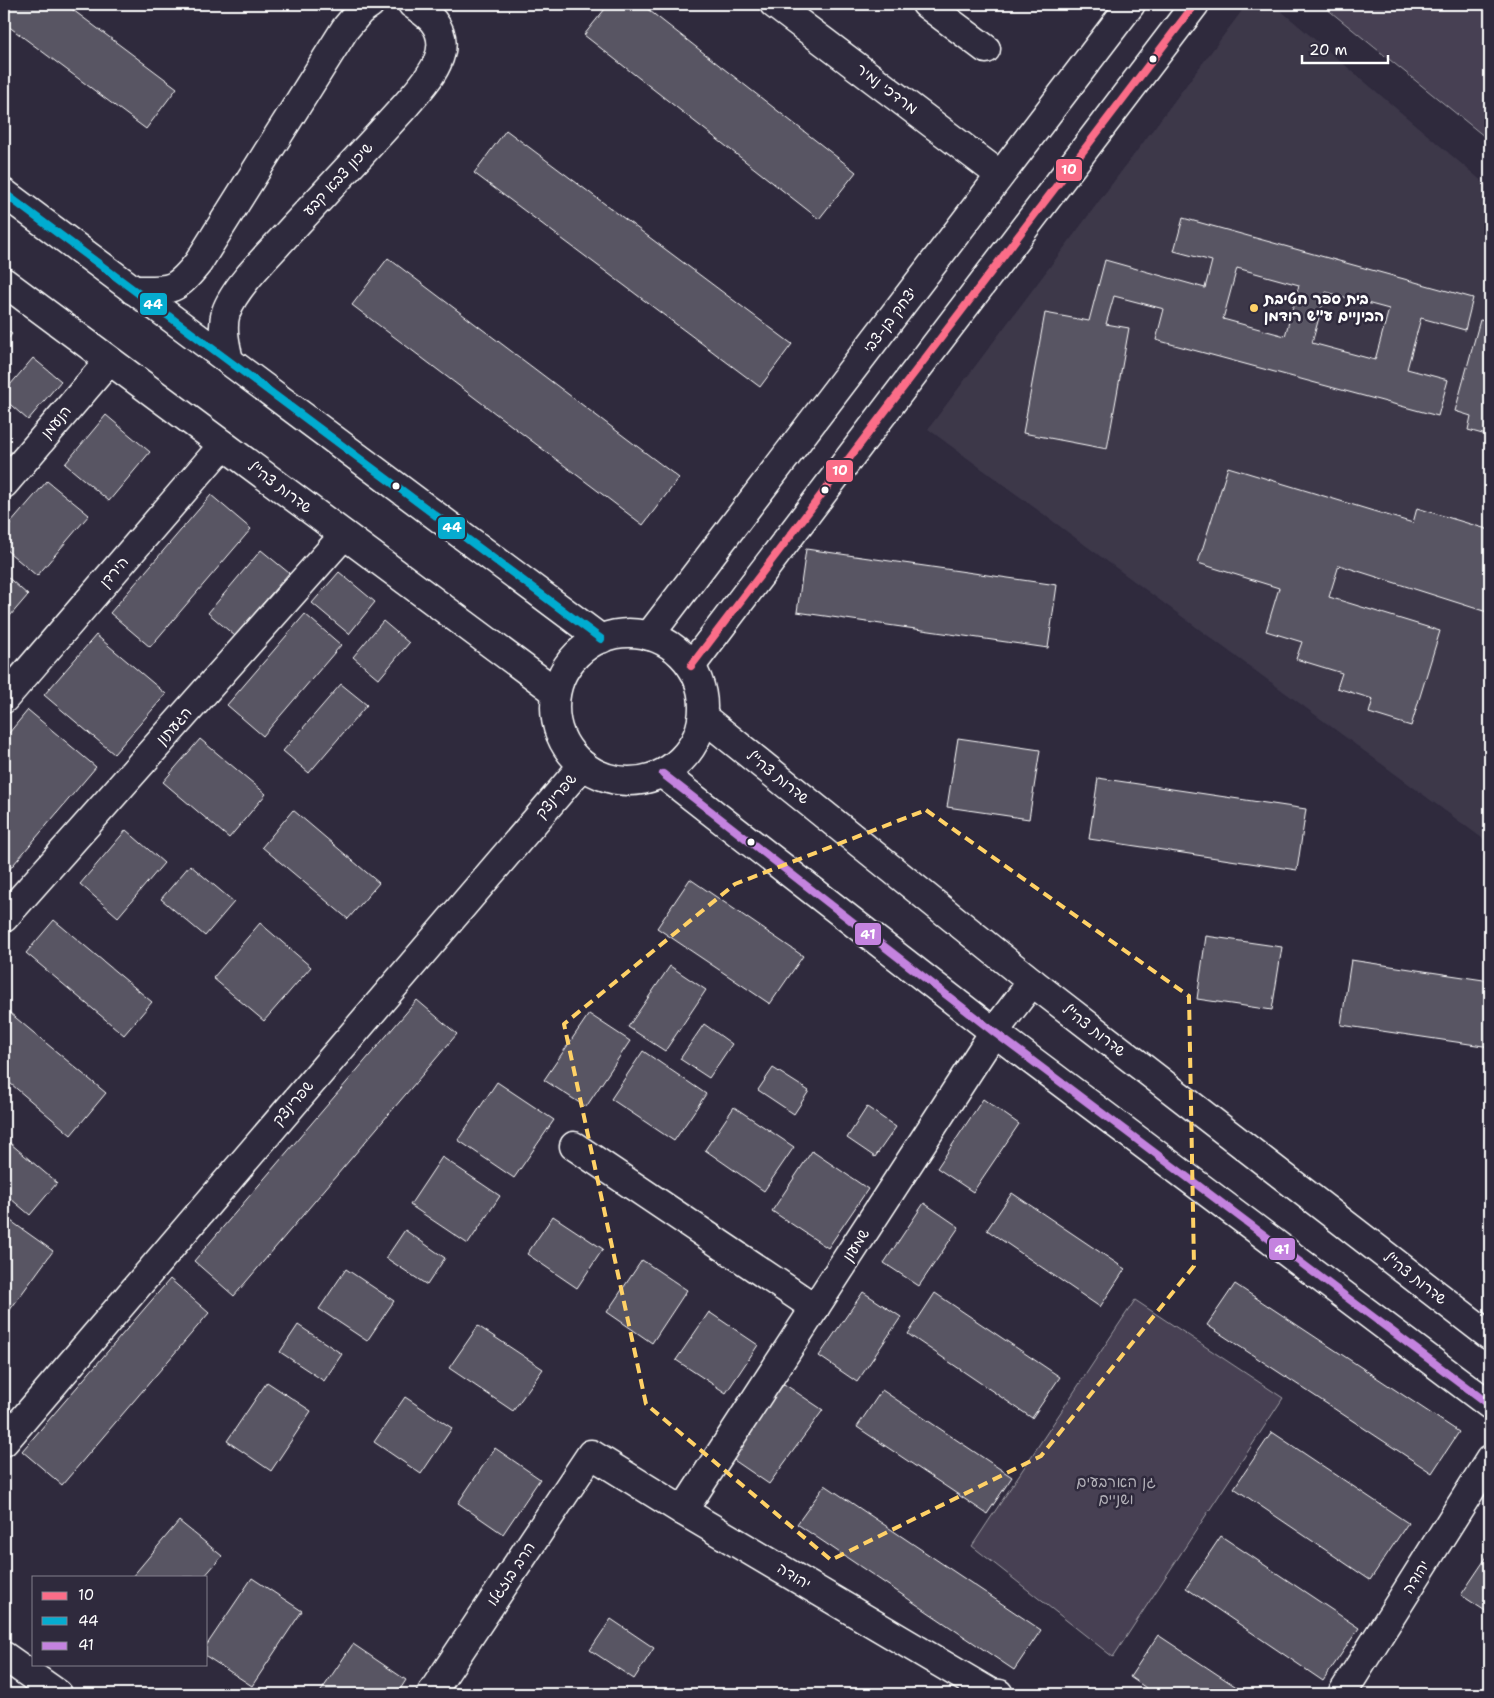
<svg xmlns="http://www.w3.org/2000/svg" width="1494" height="1698" viewBox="0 0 1494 1698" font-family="'Shantell Sans','Playpen Sans Hebrew',sans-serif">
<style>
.built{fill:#3c3749}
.green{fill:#464152;stroke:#a2a0a8}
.building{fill:#595564;stroke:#fff;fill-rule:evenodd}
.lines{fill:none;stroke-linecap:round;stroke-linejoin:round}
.minor-casing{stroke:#fff;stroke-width:31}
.minor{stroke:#2f2a3d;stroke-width:28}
.bus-1-casing{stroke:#2f2a3d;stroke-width:11}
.bus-2-casing{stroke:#2f2a3d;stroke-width:11}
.bus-3-casing{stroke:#2f2a3d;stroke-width:11}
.bus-1{stroke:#fb6d88;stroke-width:8}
.bus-2{stroke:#06acd0;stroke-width:8}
.bus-3{stroke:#c483df;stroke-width:8}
.marked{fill:none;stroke:#ffd166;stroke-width:4;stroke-dasharray:10 6;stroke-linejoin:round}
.bus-dot{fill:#fff;stroke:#2f2a3d;stroke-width:2}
.poi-dot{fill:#ffd166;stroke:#2f2a3d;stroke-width:2}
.labels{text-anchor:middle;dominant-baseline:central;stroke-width:5;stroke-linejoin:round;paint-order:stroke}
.street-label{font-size:15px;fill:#fff;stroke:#2f2a3d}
.poi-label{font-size:15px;font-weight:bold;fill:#fff;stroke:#2f2a3d;text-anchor:start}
.park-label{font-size:15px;fill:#b5b3ba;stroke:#2f2a3d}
.line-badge{stroke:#2f2a3d;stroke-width:2}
.badge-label{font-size:14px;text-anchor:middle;font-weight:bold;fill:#fff}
</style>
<rect width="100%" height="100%" fill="#2f2a3d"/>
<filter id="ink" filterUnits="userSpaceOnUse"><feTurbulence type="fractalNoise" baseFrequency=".02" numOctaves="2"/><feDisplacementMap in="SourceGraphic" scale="10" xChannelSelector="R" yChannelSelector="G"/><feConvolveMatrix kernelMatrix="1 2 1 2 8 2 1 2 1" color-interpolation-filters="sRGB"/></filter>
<g filter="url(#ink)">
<path class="built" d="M 1247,4 L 1273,4 L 1490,188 L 1490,844 L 928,429 Z"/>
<g class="green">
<path d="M 1321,4 L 1490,4 L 1490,142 L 1490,141 Z"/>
<path d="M 1135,1300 L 1283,1398 L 1113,1657 L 972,1546 Z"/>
</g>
<g class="building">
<path d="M 4,4 L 65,4 L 177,88 L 146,129 L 4,23 Z"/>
<path d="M 609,4 L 641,4 L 856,172 L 819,219 L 584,35 Z"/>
<path d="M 506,130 L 792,344 L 760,387 L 474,173 Z"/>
<path d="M 1183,218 L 1473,298 L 1465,330 L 1421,318 L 1407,369 L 1448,380 L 1438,416 L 1156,340 L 1164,309 L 1114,296 L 1106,324 L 1129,328 L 1107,449 L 1023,433 L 1045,313 L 1089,321 L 1105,260 L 1205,288 L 1212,261 L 1174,251 ZM 1237,268 L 1299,285 L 1285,336 L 1223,319 ZM 1326,292 L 1389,309 L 1375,360 L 1312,343 Z"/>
<path d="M 388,258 L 679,478 L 643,525 L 352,305 Z"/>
<path d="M 1480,320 L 1490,322 L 1490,436 L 1468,430 L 1471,416 L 1455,411 Z"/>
<path d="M 4,327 L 12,334 L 4,344 Z"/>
<path d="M 33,358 L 61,381 L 28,420 L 4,399 L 4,392 Z"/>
<path d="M 106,415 L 150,452 L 109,501 L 65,464 Z"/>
<path d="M 1228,467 L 1413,523 L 1417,508 L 1490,530 L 1490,613 L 1339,565 L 1329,597 L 1440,631 L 1411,726 L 1369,713 L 1373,699 L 1337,688 L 1342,673 L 1296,659 L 1302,642 L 1266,631 L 1279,588 L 1198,563 Z"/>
<path d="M 47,481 L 89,515 L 37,576 L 4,548 L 4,531 Z"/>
<path d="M 211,495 L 251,529 L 150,647 L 110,613 Z"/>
<path d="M 806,549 L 1057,585 L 1048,648 L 797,612 Z"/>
<path d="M 261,550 L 289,573 L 235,636 L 208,613 Z"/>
<path d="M 339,572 L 375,602 L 349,634 L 312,603 Z"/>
<path d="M 4,574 L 28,595 L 4,623 Z"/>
<path d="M 305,614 L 341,645 L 263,736 L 227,705 Z"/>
<path d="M 383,621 L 409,643 L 379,679 L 353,657 Z"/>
<path d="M 96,635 L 166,694 L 114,754 L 44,695 Z"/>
<path d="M 341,684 L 367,705 L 309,773 L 283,751 Z"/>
<path d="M 28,710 L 96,767 L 8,871 L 4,868 L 4,739 Z"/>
<path d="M 958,738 L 1040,750 L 1029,819 L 947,807 Z"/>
<path d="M 200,739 L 266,794 L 229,838 L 163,782 Z"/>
<path d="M 1098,778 L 1306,809 L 1297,870 L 1089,839 Z"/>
<path d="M 293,810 L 379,883 L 348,919 L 262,847 Z"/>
<path d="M 126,830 L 164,863 L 118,917 L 80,884 Z"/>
<path d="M 190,865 L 234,902 L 205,936 L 161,899 Z"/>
<path d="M 690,879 L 803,956 L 770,1004 L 657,928 Z"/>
<path d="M 54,920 L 152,1002 L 124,1035 L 26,953 Z"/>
<path d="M 260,923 L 311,967 L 264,1021 L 213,978 Z"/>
<path d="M 1206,936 L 1282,947 L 1272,1010 L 1197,999 Z"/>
<path d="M 1351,960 L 1490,981 L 1490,1047 L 1341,1025 Z"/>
<path d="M 670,966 L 706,990 L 665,1051 L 628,1027 Z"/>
<path d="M 417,1000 L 457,1034 L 234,1296 L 194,1261 Z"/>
<path d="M 4,1008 L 106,1093 L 71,1135 L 4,1078 Z"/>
<path d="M 589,1014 L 630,1041 L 586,1107 L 544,1080 Z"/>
<path d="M 704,1024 L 732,1044 L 709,1078 L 680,1059 Z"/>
<path d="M 643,1051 L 706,1094 L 674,1141 L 611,1099 Z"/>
<path d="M 773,1068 L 809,1091 L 794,1114 L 758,1090 Z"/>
<path d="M 497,1082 L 554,1120 L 514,1178 L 458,1140 Z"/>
<path d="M 983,1099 L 1019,1124 L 973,1192 L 937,1168 Z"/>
<path d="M 734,1107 L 794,1147 L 764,1191 L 705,1150 Z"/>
<path d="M 867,1107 L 896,1127 L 875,1157 L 847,1138 Z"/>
<path d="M 4,1138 L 57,1183 L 30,1215 L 4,1193 Z"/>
<path d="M 812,1151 L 868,1189 L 828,1248 L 772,1211 Z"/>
<path d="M 442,1157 L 500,1196 L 468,1244 L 410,1205 Z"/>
<path d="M 1012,1193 L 1125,1269 L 1100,1307 L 987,1230 Z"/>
<path d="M 924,1203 L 959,1227 L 919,1286 L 884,1263 Z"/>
<path d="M 553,1216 L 603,1249 L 577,1288 L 527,1254 Z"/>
<path d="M 8,1219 L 53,1251 L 4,1318 L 4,1226 Z"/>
<path d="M 405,1230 L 445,1258 L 427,1285 L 386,1258 Z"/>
<path d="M 642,1260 L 687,1290 L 652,1343 L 607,1312 Z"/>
<path d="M 346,1269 L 394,1301 L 367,1341 L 319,1309 Z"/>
<path d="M 170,1279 L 209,1313 L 62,1485 L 22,1451 Z"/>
<path d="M 1235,1284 L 1459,1432 L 1432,1473 L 1207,1325 Z"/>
<path d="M 863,1292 L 901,1317 L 857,1382 L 819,1356 Z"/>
<path d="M 935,1293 L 1060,1377 L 1032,1418 L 908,1334 Z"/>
<path d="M 709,1312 L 758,1345 L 726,1393 L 676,1360 Z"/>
<path d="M 298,1325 L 342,1354 L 324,1381 L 280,1352 Z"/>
<path d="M 478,1326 L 543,1369 L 513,1411 L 449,1368 Z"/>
<path d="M 267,1382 L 311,1411 L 271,1471 L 227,1441 Z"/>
<path d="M 784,1384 L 823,1410 L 769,1484 L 728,1456 Z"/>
<path d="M 882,1390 L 1012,1477 L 987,1514 L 857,1427 Z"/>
<path d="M 405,1397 L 452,1428 L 421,1474 L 374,1442 Z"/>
<path d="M 1272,1432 L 1408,1523 L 1370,1580 L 1234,1488 Z"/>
<path d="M 495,1448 L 540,1479 L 503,1534 L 458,1503 Z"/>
<path d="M 825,1485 L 1041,1630 L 1014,1670 L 797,1524 Z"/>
<path d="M 179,1521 L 222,1556 L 204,1577 L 132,1577 Z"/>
<path d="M 1221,1536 L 1359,1628 L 1323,1681 L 1186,1588 Z"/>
<path d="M 1490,1552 L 1490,1614 L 1461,1595 Z"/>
<path d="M 252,1578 L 302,1611 L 252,1686 L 206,1656 L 206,1646 Z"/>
<path d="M 611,1619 L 654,1648 L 634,1679 L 590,1650 Z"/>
<path d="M 1158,1635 L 1247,1694 L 1155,1694 L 1130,1677 Z"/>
<path d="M 353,1644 L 406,1680 L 397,1694 L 319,1694 Z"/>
</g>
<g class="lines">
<g class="minor-casing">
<g id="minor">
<path d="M 774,4 L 1000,175"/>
<path d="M 926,4 L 986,49"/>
<path d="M 4,193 L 601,639"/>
<path d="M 4,282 L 556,692"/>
<path d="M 133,290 C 170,290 174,293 198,263 L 345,29 L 360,11 L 370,4"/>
<path d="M 229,361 C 226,346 221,329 226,312 C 234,288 269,254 287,234 C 327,191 367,148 406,105 C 425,83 457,51 433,21 C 427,14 419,9 412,4"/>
<path d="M 4,484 L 109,361"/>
<circle cx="629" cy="707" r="74"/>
<path d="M 649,636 L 1131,4"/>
<path d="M 691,666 L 1195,4"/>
<path d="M 4,699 L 223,445"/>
<path d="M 703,717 L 1032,982 L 1490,1336"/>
<path d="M 663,774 L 994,1032 L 1490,1405"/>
<path d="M 4,918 L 344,535"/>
<path d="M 574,1146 L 815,1308"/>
<path d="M 4,1442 L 583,765"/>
<path d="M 683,1511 L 994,1032 L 1032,982"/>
<path d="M 4,1656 L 58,1694"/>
<path d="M 431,1694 L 591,1454 L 683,1511 L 991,1693 L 999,1694"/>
<path d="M 1342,1694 L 1490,1459"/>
</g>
</g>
<use href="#minor" class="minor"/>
<g class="bus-1-casing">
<path id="bus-1" d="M 691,666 L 1195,4"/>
</g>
<g class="bus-2-casing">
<path id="bus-2" d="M 4,193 L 601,639"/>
</g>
<g class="bus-3-casing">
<path id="bus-3" d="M 663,774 L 994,1032 L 1490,1405"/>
</g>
<use href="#bus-1" class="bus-1"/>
<use href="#bus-2" class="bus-2"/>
<use href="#bus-3" class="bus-3"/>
</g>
</g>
<path class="marked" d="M 926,810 L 1189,996 L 1194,1266 L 1041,1456 L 831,1560 L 646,1404 L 564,1024 L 735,884 Z"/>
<g class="bus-dot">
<circle cx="1153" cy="59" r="4.5"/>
<circle cx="396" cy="486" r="4.5"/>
<circle cx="825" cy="490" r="4.5"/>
<circle cx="751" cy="842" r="4.5"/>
</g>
<circle class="poi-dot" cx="1254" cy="308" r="5"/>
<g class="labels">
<g class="street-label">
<text transform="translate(887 89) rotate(37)">מרדכי נמיר</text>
<text transform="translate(338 179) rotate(-47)">שיכון צבא קבע</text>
<text transform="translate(890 320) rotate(-53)">יצחק בן-צבי</text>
<text transform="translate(56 422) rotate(-50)">הנעמן</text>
<text transform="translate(280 487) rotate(37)">שדרות צה"ל</text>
<text transform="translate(114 572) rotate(-49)">הירדן</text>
<text transform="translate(174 726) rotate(-48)">הגעתון</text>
<text transform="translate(778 777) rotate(39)">שדרות צה"ל</text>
<text transform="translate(556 796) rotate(-49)">שפרינצק</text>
<text transform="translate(1094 1030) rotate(38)">שדרות צה"ל</text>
<text transform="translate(293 1103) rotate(-49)">שפרינצק</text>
<text transform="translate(856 1245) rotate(-57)">שמעון</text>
<text transform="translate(1415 1278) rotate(38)">שדרות צה"ל</text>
<text transform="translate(511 1574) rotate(-56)">הרב בוזגלו</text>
<text transform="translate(794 1576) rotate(31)">יהודה</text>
<text transform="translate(1416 1577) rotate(-58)">יהודה</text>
</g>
<g class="poi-label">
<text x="1264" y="299">בית ספר חטיבת<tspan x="1264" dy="17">הביניים ע"ש רודמן</tspan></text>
</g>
<g class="park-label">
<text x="1116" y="1482">גן הארבעים<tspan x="1116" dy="17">ושניים</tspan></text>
</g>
</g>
<g class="line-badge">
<rect x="1055" y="158" width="28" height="24" rx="5" fill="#fb6d88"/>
<rect x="139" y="292" width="29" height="24" rx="5" fill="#06acd0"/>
<rect x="825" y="459" width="29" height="24" rx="5" fill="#fb6d88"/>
<rect x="437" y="516" width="29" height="24" rx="5" fill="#06acd0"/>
<rect x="854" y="922" width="28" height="24" rx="5" fill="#c483df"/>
<rect x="1268" y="1237" width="28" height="24" rx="5" fill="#c483df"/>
</g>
<g class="badge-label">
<text x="1069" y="174">10</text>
<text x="153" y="309">44</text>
<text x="840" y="475">10</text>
<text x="452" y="532">44</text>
<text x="868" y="939">41</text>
<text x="1282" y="1254">41</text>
</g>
<rect width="1494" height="1698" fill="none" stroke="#2f2a3d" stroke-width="20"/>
<rect x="10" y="10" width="1474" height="1678" fill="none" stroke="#fff" stroke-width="2" filter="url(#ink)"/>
<rect x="32" y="1576" width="175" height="90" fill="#2f2a3d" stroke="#827f8b"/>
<rect x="42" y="1592" width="25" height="8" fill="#fb6d88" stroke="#827f8b"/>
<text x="78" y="1600" font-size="15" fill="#ffffff">10</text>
<rect x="42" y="1617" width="25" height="8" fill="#06acd0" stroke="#827f8b"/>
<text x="78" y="1626" font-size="15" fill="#ffffff">44</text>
<rect x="42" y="1642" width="25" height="8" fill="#c483df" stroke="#827f8b"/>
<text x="78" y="1650" font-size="15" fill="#ffffff">41</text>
<path d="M1302 55v8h86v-8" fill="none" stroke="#ffffff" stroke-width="2.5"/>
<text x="1309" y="55" font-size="15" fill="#ffffff" stroke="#2f2a3d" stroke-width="4" paint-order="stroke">20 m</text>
</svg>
